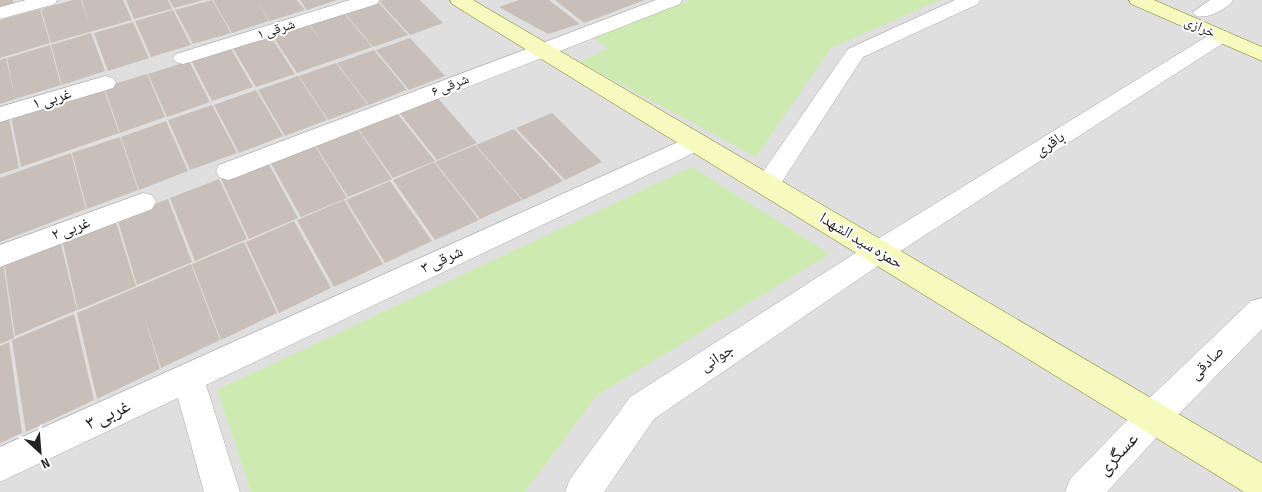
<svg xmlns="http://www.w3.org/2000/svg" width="1262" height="492" viewBox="0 0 1262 492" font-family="'Sofia Sans Condensed','Noto Naskh Arabic',sans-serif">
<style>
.residential{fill:#e0dfdf}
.grass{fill:#cdebb0}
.building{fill:#c7bfb8}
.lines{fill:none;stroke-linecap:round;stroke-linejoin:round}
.street-casing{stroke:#a9a9a9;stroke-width:1}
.secondary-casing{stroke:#707d05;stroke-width:1}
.street{fill:#fff;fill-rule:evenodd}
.secondary{fill:#f7fabf;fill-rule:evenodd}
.labels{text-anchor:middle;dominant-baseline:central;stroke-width:4;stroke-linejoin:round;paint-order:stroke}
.far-street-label{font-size:14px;fill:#222;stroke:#fff}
.street-label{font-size:16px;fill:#222;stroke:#fff}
.near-street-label{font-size:19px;fill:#222;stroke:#fff}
</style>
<rect width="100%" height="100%" fill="#f2efe9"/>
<rect class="residential" x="0" y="0" width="1262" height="492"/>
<g class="grass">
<path d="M 690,0 L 940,0 L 831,48 L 756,157 L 580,62 L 608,48 L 593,38 Z"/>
<path d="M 692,167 L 830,254 L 597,395 L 525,492 L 251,492 L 217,390 Z"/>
</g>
<g class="building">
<path d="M 0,0 L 13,0 L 14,5 L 0,8 Z"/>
<path d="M 73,0 L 81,0 L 89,24 L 82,0 L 123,0 L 132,20 L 51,43 L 41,9 Z"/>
<path d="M 126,0 L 168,0 L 172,9 L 134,19 Z"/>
<path d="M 169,0 L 201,0 L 201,1 L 174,8 Z"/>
<path d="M 212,0 L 231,33 L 193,44 L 175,10 Z"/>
<path d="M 213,0 L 297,0 L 305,10 L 270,21 L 256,1 L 269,21 L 232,33 Z"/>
<path d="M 300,0 L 337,0 L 307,10 Z"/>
<path d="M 383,0 L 420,0 L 443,23 L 410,35 L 379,1 Z"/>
<path d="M 519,0 L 549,0 L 580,24 L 548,34 L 499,7 Z"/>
<path d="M 555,0 L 645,0 L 584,23 Z"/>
<path d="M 378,2 L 408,35 L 373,47 L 344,12 Z"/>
<path d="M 40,9 L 50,43 L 0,58 L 0,20 Z"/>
<path d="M 173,10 L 191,45 L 151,57 L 135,21 Z"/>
<path d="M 343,12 L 372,47 L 297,73 L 272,35 L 308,23 L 322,43 L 309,23 Z"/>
<path d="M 133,22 L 149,58 L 108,71 L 94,33 Z"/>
<path d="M 91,33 L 105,71 L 62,85 L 51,45 Z"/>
<path d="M 270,35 L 295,74 L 256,87 L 232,47 Z"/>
<path d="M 410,38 L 445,76 L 409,90 L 376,50 Z"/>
<path d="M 50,45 L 61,85 L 15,99 L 7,58 Z"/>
<path d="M 230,47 L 253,87 L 212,101 L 191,60 Z"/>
<path d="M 374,50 L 407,90 L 369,105 L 337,63 Z"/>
<path d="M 6,58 L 15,99 L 0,104 L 0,60 Z"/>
<path d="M 189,61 L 210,102 L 167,117 L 148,74 Z"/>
<path d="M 336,63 L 368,105 L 328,120 L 299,76 Z"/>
<path d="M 147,74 L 165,117 L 120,133 L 104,87 Z"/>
<path d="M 298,76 L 327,120 L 285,136 L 258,90 Z"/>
<path d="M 103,87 L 119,133 L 21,167 L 11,117 Z"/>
<path d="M 256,90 L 283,136 L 239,153 L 214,105 Z"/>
<path d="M 436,96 L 477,143 L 437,160 L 398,111 Z"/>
<path d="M 212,105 L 237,153 L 190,170 L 168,120 Z"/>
<path d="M 396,112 L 435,161 L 393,178 L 357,127 Z"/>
<path d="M 552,113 L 602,162 L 565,180 L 516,128 Z"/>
<path d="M 9,118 L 19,168 L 0,174 L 0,121 Z"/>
<path d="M 166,121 L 188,171 L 139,190 L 121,137 Z"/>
<path d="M 356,127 L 392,179 L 348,197 L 314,143 Z"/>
<path d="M 514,129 L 563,181 L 523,200 L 476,145 Z"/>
<path d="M 120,137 L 138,190 L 87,209 L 72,153 Z"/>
<path d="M 313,143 L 347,198 L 301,217 L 269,160 Z"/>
<path d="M 475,145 L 522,200 L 480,219 L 435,162 Z"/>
<path d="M 71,153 L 86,209 L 0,242 L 0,178 Z"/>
<path d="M 267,161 L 298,218 L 249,239 L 221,179 Z"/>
<path d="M 434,162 L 479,220 L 435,240 L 393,180 Z"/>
<path d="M 219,179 L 247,239 L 195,261 L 170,198 Z"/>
<path d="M 390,181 L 432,241 L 385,263 L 346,200 Z"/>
<path d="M 168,199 L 192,262 L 137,285 L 117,218 Z"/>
<path d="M 344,200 L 383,264 L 334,287 L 297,220 Z"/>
<path d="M 115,219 L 136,286 L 78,310 L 62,239 Z"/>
<path d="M 294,221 L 331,288 L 279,313 L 246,242 Z"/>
<path d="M 60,240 L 77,310 L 15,336 L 4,261 Z"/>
<path d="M 244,242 L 277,313 L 221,340 L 192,264 Z"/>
<path d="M 3,262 L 14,338 L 0,344 L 0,263 Z"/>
<path d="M 191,264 L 220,340 L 161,368 L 143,312 L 160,369 L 97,399 L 77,313 Z"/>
<path d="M 74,314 L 94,400 L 26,432 L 12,340 Z"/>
<path d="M 9,342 L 22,433 L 0,443 L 0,346 Z"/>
</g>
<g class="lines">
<g class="street-casing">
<g id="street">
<path d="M 26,0 L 57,0 L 55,4 L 0,19 L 0,7 Z"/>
<path d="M 350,0 L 379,0 L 377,4 L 190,62 L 183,64 L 176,62 L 173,58 L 176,54 Z"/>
<path d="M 656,0 L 682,0 L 680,4 L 237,177 L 228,180 L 219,177 L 216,171 L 219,165 Z"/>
<path d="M 955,0 L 980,0 L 978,4 L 863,57 L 776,191 L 767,194 L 758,191 L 754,185 L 758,179 L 848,49 Z"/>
<path d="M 1210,0 L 1233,0 C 1226,10 1208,19 1196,16 L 1193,12 Z"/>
<path d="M 1221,30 L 1228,32 L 1231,36 L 1228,40 L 888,259 L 654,419 L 604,492 L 565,492 L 570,479 L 630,397 L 868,245 L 1214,32 Z"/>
<path d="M 105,76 L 113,78 L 116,83 L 113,88 L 0,122 L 0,107 Z"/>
<path d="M 696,134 L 704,136 L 708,142 L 704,148 L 206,385 L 240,492 L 204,492 L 178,398 L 0,482 L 0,447 Z"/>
<path d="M 143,193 L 152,195 L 156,202 L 152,209 L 0,267 L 0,245 Z"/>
<path d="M 1262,298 L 1262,329 L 1165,428 L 1107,492 L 1065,492 L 1070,479 L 1141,406 L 1251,301 Z"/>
</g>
</g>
<g class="secondary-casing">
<g id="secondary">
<path d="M 450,0 L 473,0 L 1262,463 L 1262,492 L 1244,492 L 452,4 Z"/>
<path d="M 1129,0 L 1154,0 L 1262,47 L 1262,61 L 1131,4 Z"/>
</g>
</g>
<use href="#street" class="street"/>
<use href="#secondary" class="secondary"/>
</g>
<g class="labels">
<g class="far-street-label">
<text transform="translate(1200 27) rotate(24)">خرازی</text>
<text transform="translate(276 29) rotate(-17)">۱ شرقی</text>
<text transform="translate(450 85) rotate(-21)">۶ شرقی</text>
</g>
<g class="street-label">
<text transform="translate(52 99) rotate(-17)">۱ غربی</text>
<text transform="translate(1050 144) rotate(-32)">باقری</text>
<text transform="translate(71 229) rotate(-21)">۲ غربی</text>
<text transform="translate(861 241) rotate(31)">حمزه سید الشهدا</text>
<text transform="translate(442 260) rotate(-25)">۳ شرقی</text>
<text transform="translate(717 358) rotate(-33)">جوانی</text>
<text transform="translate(1207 363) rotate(-44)">صادقی</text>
</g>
<g class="near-street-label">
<text transform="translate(108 415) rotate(-25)">۳ غربی</text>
<text transform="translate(1118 454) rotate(-47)">عسگری</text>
</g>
</g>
<g transform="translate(40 452) rotate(154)" stroke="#ffffff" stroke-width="4" paint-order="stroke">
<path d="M0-4L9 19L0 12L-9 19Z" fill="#222222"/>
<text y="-8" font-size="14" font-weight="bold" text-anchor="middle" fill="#222222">N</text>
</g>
</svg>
